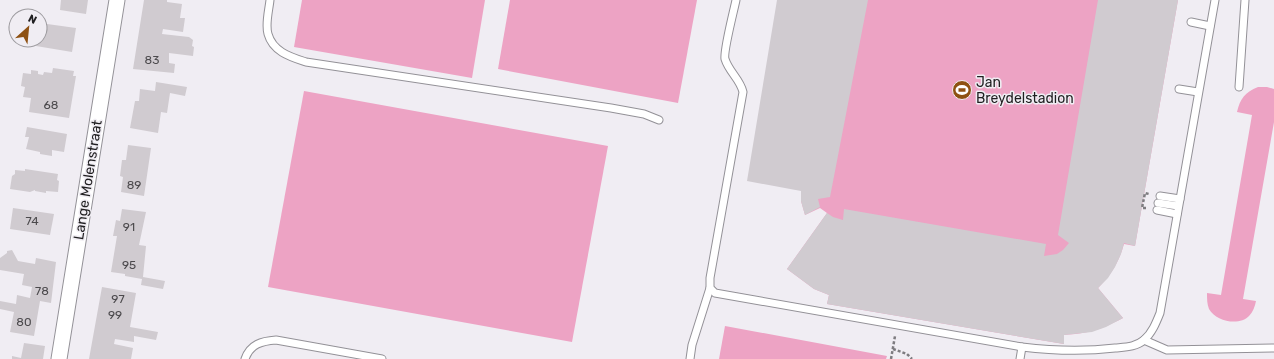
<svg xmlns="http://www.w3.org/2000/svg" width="1274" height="359" viewBox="0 0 1274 359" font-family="Rubik,sans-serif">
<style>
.green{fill:#eda3c4}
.building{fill:#d0cbd0}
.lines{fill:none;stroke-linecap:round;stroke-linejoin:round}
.lane-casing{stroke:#939197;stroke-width:9}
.street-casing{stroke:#939197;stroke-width:17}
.path{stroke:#7e7c80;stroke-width:2.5;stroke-dasharray:3 2;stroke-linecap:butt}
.lane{stroke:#fff;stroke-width:7}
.street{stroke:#fff;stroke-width:15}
.labels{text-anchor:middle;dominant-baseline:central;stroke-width:3;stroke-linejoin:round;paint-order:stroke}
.number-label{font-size:12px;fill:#4c4a4d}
.poi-label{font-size:14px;fill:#201f21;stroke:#f0edf3;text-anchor:start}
.street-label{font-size:14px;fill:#201f21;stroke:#f0edf3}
</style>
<rect width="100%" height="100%" fill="#f0edf3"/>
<g class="green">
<path d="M 302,0 L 485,0 L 472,78 L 294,47 Z"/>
<path d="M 510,0 L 697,0 L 678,103 L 498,69 Z"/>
<path d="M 777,0 L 1178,0 L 1135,246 L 1124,244 C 1119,262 1111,275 1098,288 L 1123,318 C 1100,330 1090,333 1064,335 L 1064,344 L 827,304 L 829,295 L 814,289 L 787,269 L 827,213 L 820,208 L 805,215 L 801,201 L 801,191 Z"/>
<path d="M 1258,87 L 1267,87 L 1274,89 L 1274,122 L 1243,299 L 1256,301 C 1255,306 1253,312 1249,316 C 1240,326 1216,322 1209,309 C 1207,304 1207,299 1207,293 L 1221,295 L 1252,115 L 1237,112 C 1240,99 1245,92 1258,87 Z"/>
<path d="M 304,91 L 608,146 L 572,342 L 268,287 Z"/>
<path d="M 725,326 L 887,356 L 886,359 L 719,359 Z"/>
</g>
<g class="building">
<path d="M 61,0 L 88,0 L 86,14 L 60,10 Z"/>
<path d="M 144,0 L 167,0 L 167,2 L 182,4 L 180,18 L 185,18 L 183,32 L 163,29 L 162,34 L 189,37 L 193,40 L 192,46 L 194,47 L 193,56 L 169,53 L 169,63 L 175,64 L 174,73 L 133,69 Z"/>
<path d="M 777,0 L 868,0 L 830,197 L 818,199 L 820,207 L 805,215 L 801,201 L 801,191 L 747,181 Z"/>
<path d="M 1098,0 L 1178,0 L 1135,246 L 1124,243 L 1121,254 L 1115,267 L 1108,278 L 1098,288 L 1123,318 L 1106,327 L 1092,332 L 1064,335 L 1064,344 L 827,304 L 829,295 L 814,289 L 787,269 L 827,213 L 833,217 L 843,220 L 844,209 L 1046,244 L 1044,256 L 1057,254 L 1063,250 L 1069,243 L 1058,235 Z"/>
<path d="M 40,23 L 76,28 L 72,52 L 36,46 L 37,40 L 40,40 Z"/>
<path d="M 53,68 L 74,71 L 73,76 L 76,76 L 69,118 L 29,112 L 31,98 L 23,97 L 25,87 L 21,86 L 23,73 L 31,74 L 31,70 L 38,71 L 38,74 L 43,75 L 44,72 L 52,73 Z"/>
<path d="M 156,82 L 187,87 L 185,96 L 170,93 L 167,113 L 161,112 L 158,133 L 130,128 L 135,101 L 139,101 L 140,89 L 155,91 Z"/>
<path d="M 27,127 L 67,134 L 64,152 L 52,150 L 52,156 L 40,154 L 40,152 L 26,149 L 29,137 L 25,137 Z"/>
<path d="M 128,145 L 151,148 L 144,196 L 121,192 L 123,177 L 120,176 L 122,160 L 126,160 Z"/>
<path d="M 25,169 L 58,174 L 57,180 L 59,181 L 58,192 L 46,191 L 46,193 L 35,191 L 35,190 L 30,192 L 10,189 L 12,176 L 15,174 L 15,170 L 25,171 Z"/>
<path d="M 13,208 L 54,214 L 50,235 L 10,229 Z"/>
<path d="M 122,209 L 146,212 L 139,245 L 146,246 L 143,277 L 165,281 L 163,289 L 141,285 L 142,279 L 125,276 L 125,274 L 111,272 L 117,236 L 113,236 L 116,220 L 120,221 Z"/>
<path d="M 12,250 L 18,261 L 35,264 L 36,258 L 56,262 L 51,303 L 40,301 L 34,336 L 10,332 L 14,312 L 0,309 L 0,301 L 16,304 L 17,295 L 30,298 L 32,287 L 22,285 L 24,274 L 0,270 L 0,258 L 7,253 L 7,251 Z"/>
<path d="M 102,287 L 136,293 L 130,327 L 158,332 L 156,340 L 134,336 L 134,342 L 115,339 L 114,344 L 133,348 L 131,359 L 89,359 Z"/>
<path d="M 24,343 L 45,346 L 43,359 L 12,359 L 12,356 L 21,358 Z"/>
</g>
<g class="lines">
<g class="lane-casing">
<g id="lane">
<path d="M 270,0 C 269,10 265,24 268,34 C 273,52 291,57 306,62 L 611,108 L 644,114 L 659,120"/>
<path d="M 736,0 C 734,10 723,52 725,59 C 729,72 740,79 743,92 L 710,278 L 710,288 L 715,293 L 1022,347 C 1055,351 1082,352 1115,348 C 1125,347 1136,347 1144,340 C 1152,333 1156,323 1160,313 L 1215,0"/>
<path d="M 1191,22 L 1210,26"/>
<path d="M 1239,87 L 1245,0"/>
<path d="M 1179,89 L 1198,92"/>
<path d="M 1160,196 L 1180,199"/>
<path d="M 1158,203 L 1178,206"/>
<path d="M 1157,210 L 1177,214"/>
<path d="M 1144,340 L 1167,350 L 1274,348"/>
<path d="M 245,359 C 250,344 262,341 276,340 L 382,359"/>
<path d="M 690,359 L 692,345 L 710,288"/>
<path d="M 1020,359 L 1022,347"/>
</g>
</g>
<g class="street-casing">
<path id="street" d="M 59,359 L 117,0"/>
</g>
<g class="path">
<path d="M 1146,208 L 1142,208 L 1145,193 L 1149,194"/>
<path d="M 893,349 L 907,354 L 912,359"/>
<path d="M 891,359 L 895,336"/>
</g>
<use href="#lane" class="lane"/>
<use href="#street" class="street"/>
</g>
<defs>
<g id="stadium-disc" transform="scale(1)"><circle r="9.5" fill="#8e5113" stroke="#f0edf3"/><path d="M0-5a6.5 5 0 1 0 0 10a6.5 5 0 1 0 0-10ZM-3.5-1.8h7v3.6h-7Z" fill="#fff"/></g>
</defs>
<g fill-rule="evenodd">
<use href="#stadium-disc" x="962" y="90"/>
</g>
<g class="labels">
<g class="number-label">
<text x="152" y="60">83</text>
<text x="51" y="105">68</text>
<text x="134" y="185">89</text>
<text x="32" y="221">74</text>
<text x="129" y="227">91</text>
<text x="129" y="265">95</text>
<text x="42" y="291">78</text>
<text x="118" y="299">97</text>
<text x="115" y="315">99</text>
<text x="24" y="322">80</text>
</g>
<g class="poi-label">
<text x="976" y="82">Jan<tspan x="976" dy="16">Breydelstadion</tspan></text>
</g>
<g class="street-label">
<text transform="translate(88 180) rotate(-81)">Lange Molenstraat</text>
</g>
</g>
<g transform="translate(28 28) rotate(27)"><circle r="19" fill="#f0edf3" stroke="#9d9b9f"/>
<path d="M0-3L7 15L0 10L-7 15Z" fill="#8e5113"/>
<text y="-6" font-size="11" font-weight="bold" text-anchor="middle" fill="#201f21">N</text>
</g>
</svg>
